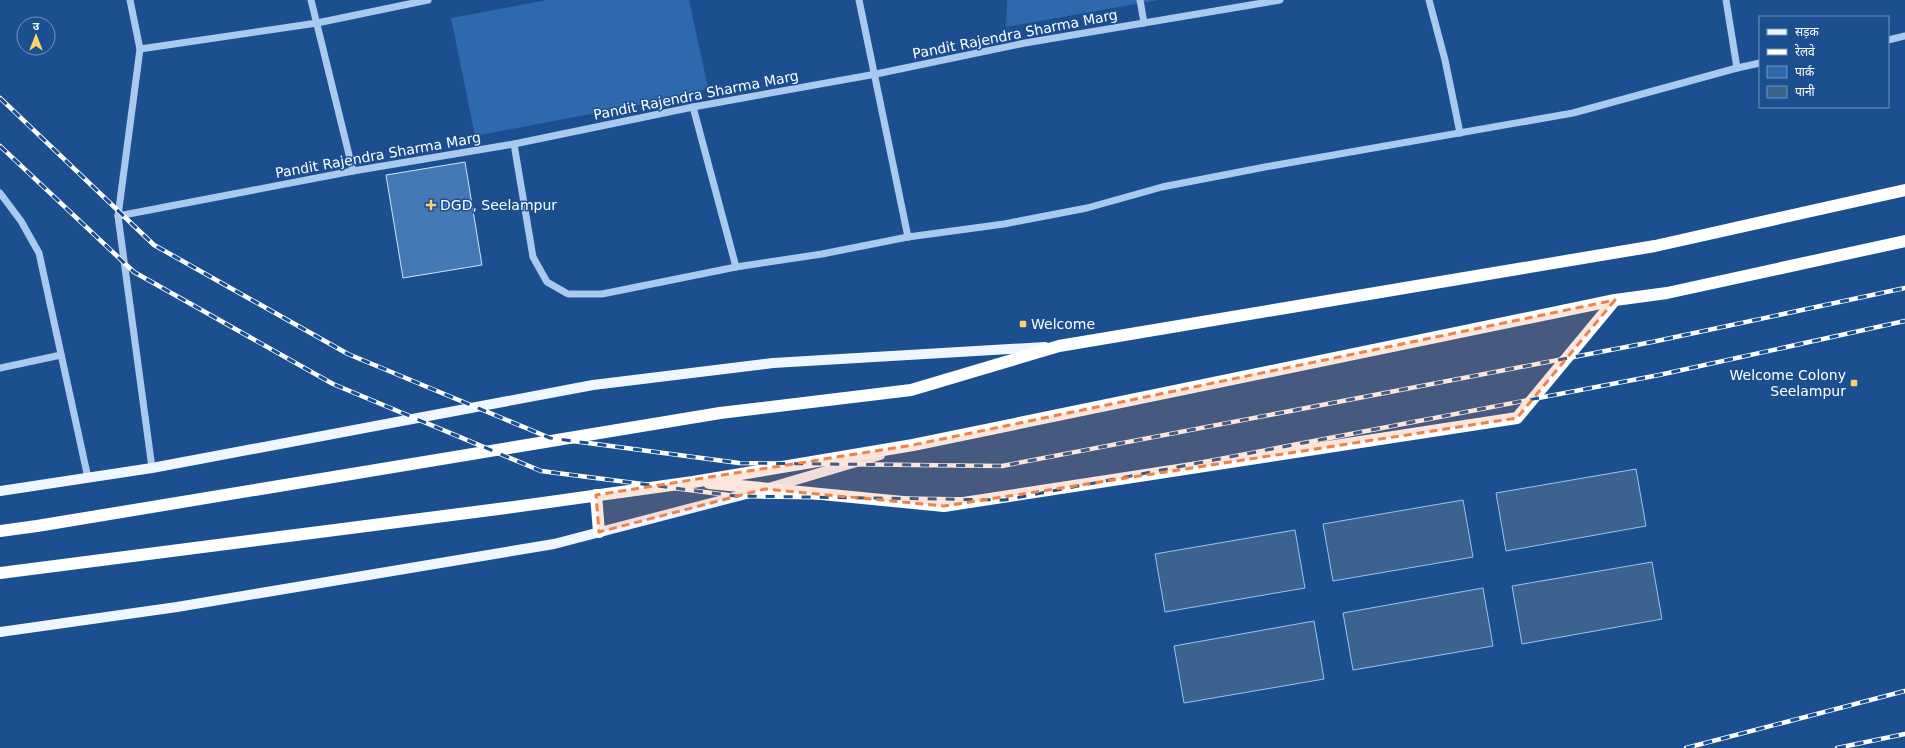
<svg xmlns="http://www.w3.org/2000/svg" width="1905" height="748" viewBox="0 0 1905 748" font-family="'DejaVu Sans','Noto Sans Devanagari',sans-serif">
<style>
.green{fill:#2e69ad}
.water{fill:#3c6290;stroke:#9cc4f0}
.building{fill:#4478b7;stroke:#cfe3fa}
.lines{fill:none;stroke-linecap:round;stroke-linejoin:round}
.minor{stroke:#a9c9ee;stroke-width:7}
.major{stroke:#f0f6ff;stroke-width:10}
.highway{stroke:#fff;stroke-width:12}
.rail-casing{stroke:#fff;stroke-width:4.5}
.rail{stroke:#1b4f8f;stroke-width:3;stroke-dasharray:9;stroke-linecap:butt}
.marked{fill:#ee8249;fill-opacity:0.2;stroke:#ee8249;stroke-width:3;stroke-dasharray:8 5;stroke-linejoin:round}
.poi-dot{fill:#ffd166;stroke:#1b4f8f;stroke-width:1.5}
.labels{text-anchor:middle;dominant-baseline:central;stroke-width:3;stroke-linejoin:round;paint-order:stroke}
.street-label{font-size:14px;fill:#fff;stroke:#1b4f8f}
.poi-label{font-size:14px;fill:#fff;stroke:#1b4f8f;text-anchor:start}
</style>
<rect width="100%" height="100%" fill="#1b4f8f"/>
<g class="green">
<path d="M 547,0 L 689,0 L 708,87 L 695,94 L 475,136 L 451,18 Z"/>
<path d="M 1007,0 L 1158,0 L 1006,27 Z"/>
</g>
<g class="water">
<path d="M 1636,469 L 1646,526 L 1506,551 L 1496,493 Z"/>
<path d="M 1463,500 L 1473,557 L 1333,581 L 1323,524 Z"/>
<path d="M 1295,530 L 1305,588 L 1165,612 L 1155,554 Z"/>
<path d="M 1652,562 L 1662,619 L 1522,644 L 1512,586 Z"/>
<path d="M 1483,588 L 1493,646 L 1353,670 L 1343,613 Z"/>
<path d="M 1314,621 L 1324,679 L 1184,703 L 1174,646 Z"/>
</g>
<path class="building" d="M 465,162 L 482,265 L 403,278 L 386,175 Z"/>
<g class="lines">
<g class="minor">
<path d="M 130,0 L 140,49 L 118,216 L 152,468"/>
<path d="M 311,0 L 353,171"/>
<path d="M 859,0 L 908,237"/>
<path d="M 1140,0 L 1144,23"/>
<path d="M 1429,0 L 1445,60 L 1460,133"/>
<path d="M 1726,0 L 1737,68"/>
<path d="M 1888,40 L 1905,36"/>
<path d="M 140,49 L 317,23 L 428,0"/>
<path d="M 693,107 L 736,267"/>
<path d="M 514,144 L 533,257 L 547,282 L 568,294 L 602,294 L 736,267 L 822,254 L 908,237 L 1004,224 L 1087,208 L 1162,187 L 1265,167 L 1573,113 L 1737,68 L 1760,63"/>
<path d="M 0,193 L 21,221 L 39,253 L 88,478"/>
<path d="M 118,216 L 353,171 L 514,144 L 693,107 L 876,74 L 1025,43 L 1280,0"/>
<path d="M 0,368 L 61,355"/>
</g>
<g class="major">
<path d="M 0,491 L 152,468 L 593,385 L 773,363 L 1045,347"/>
<path d="M 0,632 L 177,607 L 554,544 L 765,489 L 880,455"/>
</g>
<g class="highway">
<path d="M 709,483 L 944,506 L 1517,418 L 1615,300"/>
<path d="M 596,495 L 599,532"/>
<path d="M 0,531 L 37,526 L 720,413 L 911,390 L 1059,346 L 1655,246 L 1905,190"/>
<path d="M 0,573 L 506,508 L 693,482 L 913,445 L 1615,300 L 1667,293 L 1905,241"/>
</g>
<g class="rail-casing">
<g id="rail">
<path d="M 0,98 L 154,245 L 348,354 L 550,438 L 739,463 L 1002,466 L 1652,342 L 1905,288"/>
<path d="M 0,146 L 134,272 L 333,384 L 541,471 L 736,496 L 1005,500 L 1659,375 L 1905,321"/>
<path d="M 1686,748 L 1905,691"/>
<path d="M 1837,748 L 1905,734"/>
</g>
</g>
<use href="#rail" class="rail"/>
</g>
<path class="marked" d="M 1615,300 L 1517,418 L 944,506 L 765,489 L 599,532 L 596,495 L 913,445 Z"/>
<g class="poi-dot">
<path d="M429 199h4v4h4v4h-4v4h-4v-4h-4v-4h4z"/>
<rect x="1019" y="320" width="8" height="8" rx="2"/>
<rect x="1850" y="379" width="8" height="8" rx="2"/>
</g>
<g class="labels">
<g class="street-label">
<text transform="translate(1015 34) rotate(-11)">Pandit Rajendra Sharma Marg</text>
<text transform="translate(696 95) rotate(-11)">Pandit Rajendra Sharma Marg</text>
<text transform="translate(378 155) rotate(-10)">Pandit Rajendra Sharma Marg</text>
</g>
<g class="poi-label">
<text x="440" y="205">DGD, Seelampur</text>
<text x="1031" y="324">Welcome</text>
<text x="1846" y="375" text-anchor="end">Welcome Colony<tspan x="1846" dy="16">Seelampur</tspan></text>
</g>
</g>
<rect x="1759" y="16" width="130" height="92" fill="#1b4f8f" stroke="#7695bc"/>
<rect x="1767" y="29" width="20" height="6" fill="#f0f6ff" stroke="#7695bc"/>
<text x="1795" y="36" font-size="12" fill="#ffffff">सड़क</text>
<rect x="1767" y="49" width="20" height="6" fill="#ffffff" stroke="#7695bc"/>
<text x="1795" y="56" font-size="12" fill="#ffffff">रेलवे</text>
<rect x="1767" y="66" width="20" height="12" fill="#2e69ad" stroke="#7695bc"/>
<text x="1795" y="76" font-size="12" fill="#ffffff">पार्क</text>
<rect x="1767" y="86" width="20" height="12" fill="#3c6290" stroke="#7695bc"/>
<text x="1795" y="96" font-size="12" fill="#ffffff">पानी</text>
<g transform="translate(36 36)"><circle r="19" fill="#1b4f8f" stroke="#7695bc"/>
<path d="M0-3L7 15L0 10L-7 15Z" fill="#ffd166"/>
<text y="-6" font-size="11" font-weight="bold" text-anchor="middle" fill="#ffffff">उ</text>
</g>
</svg>
